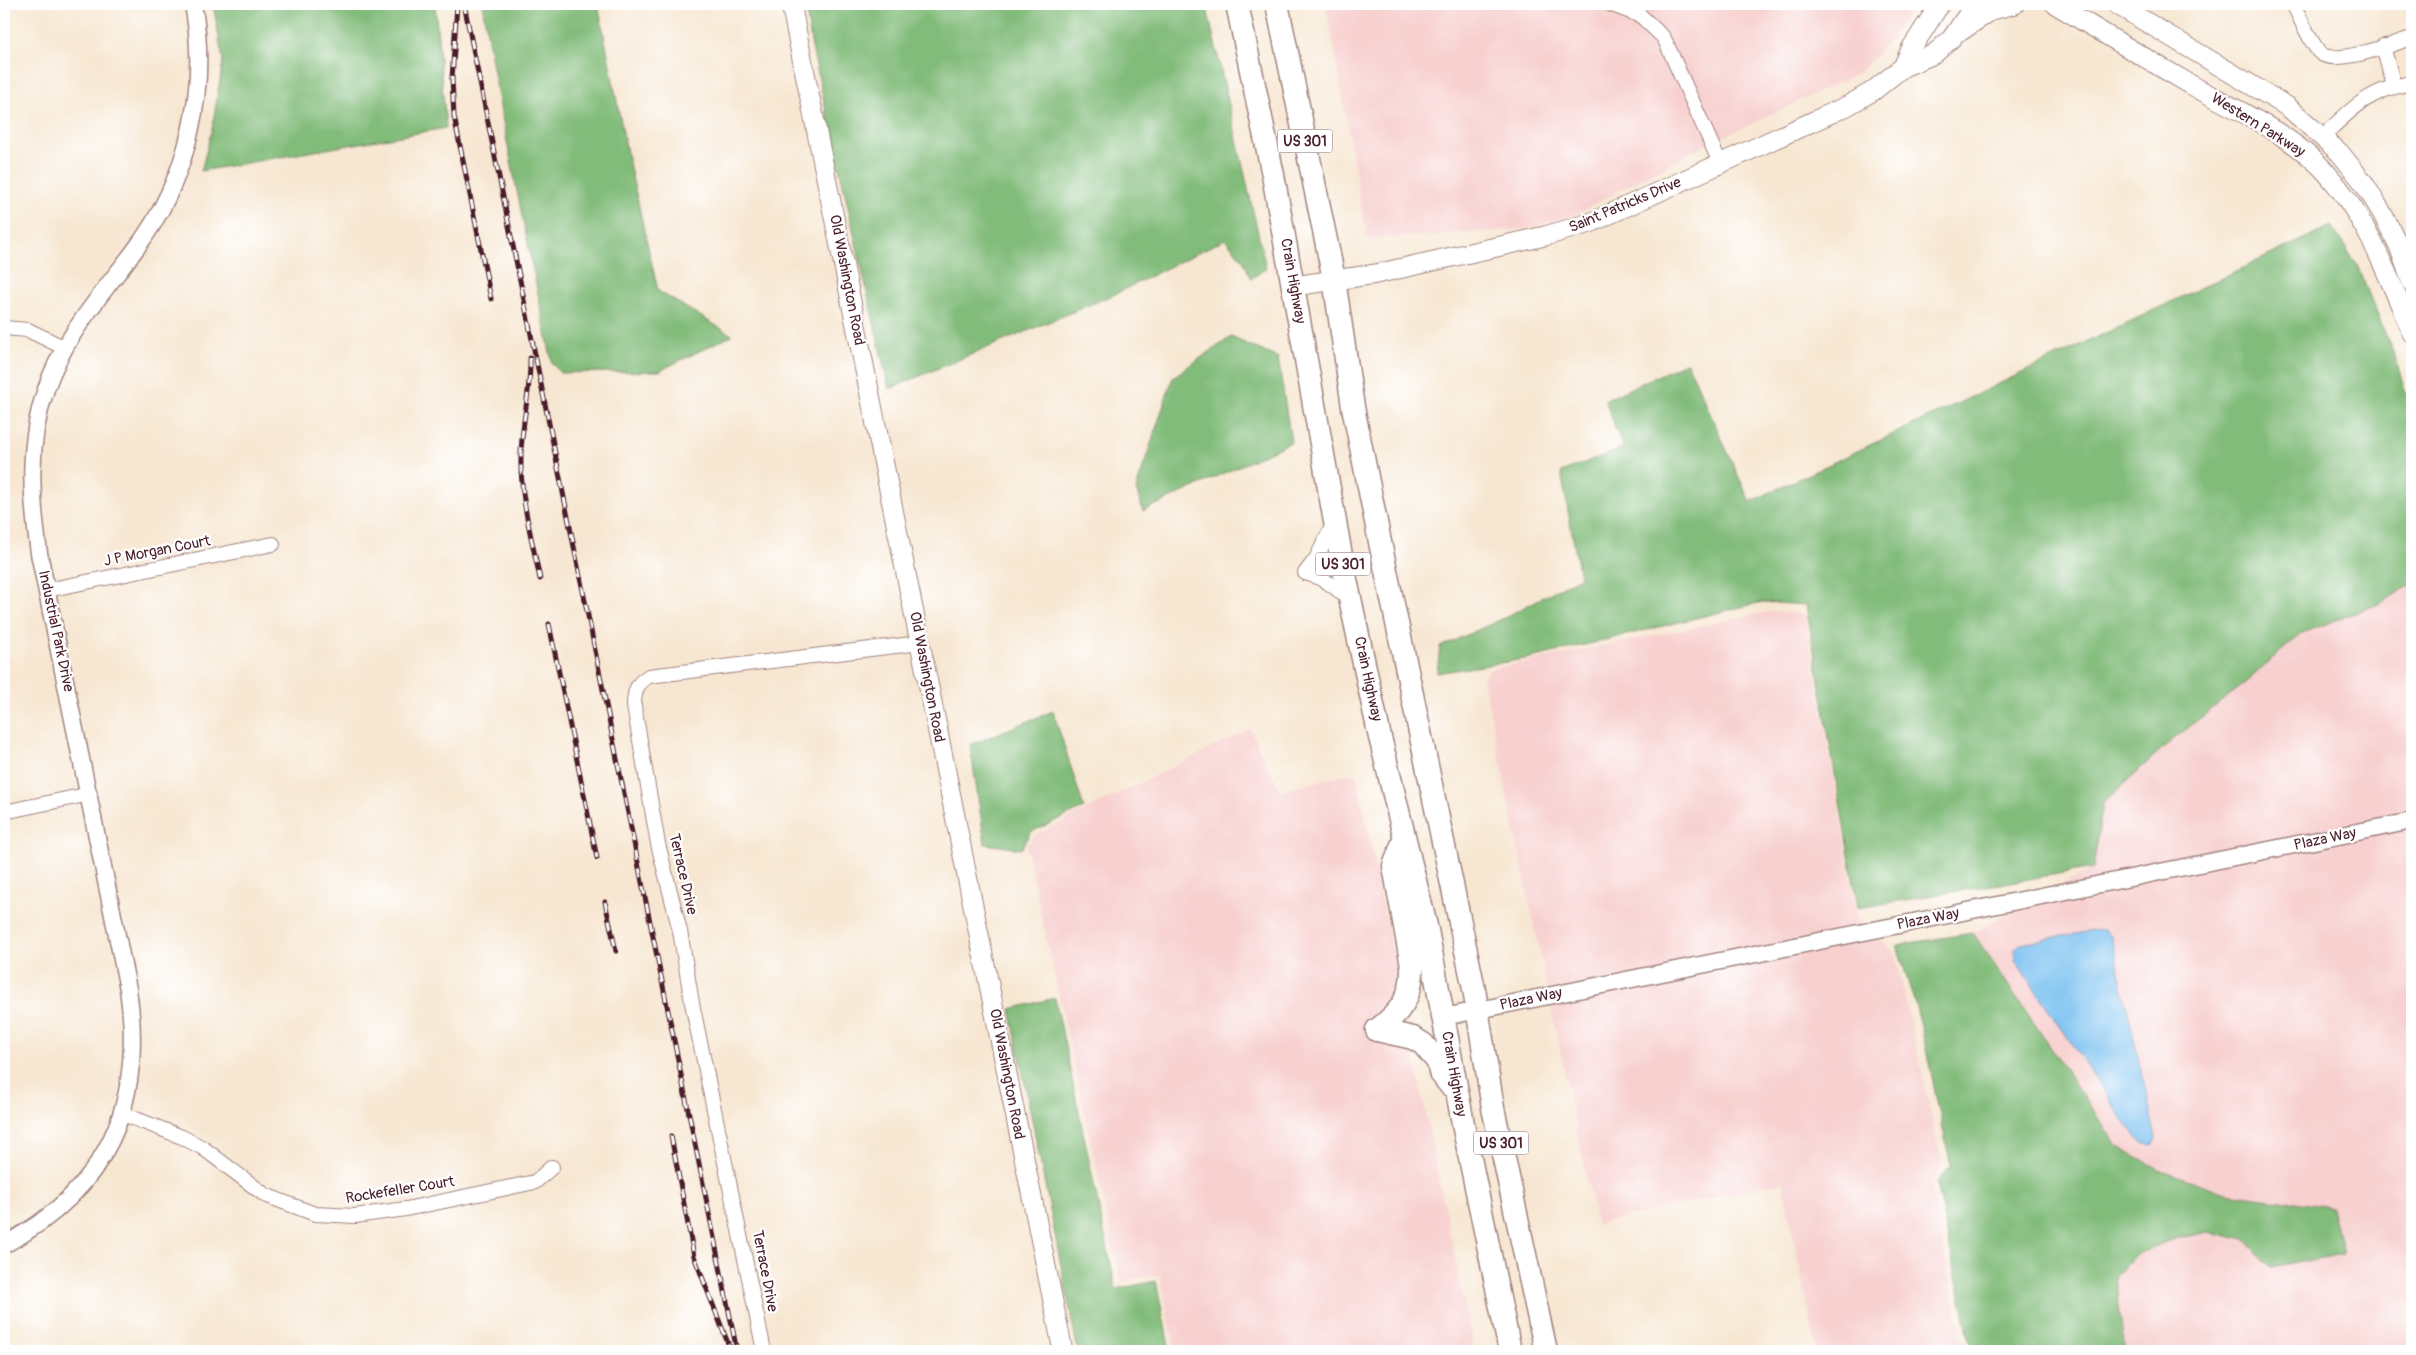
<svg xmlns="http://www.w3.org/2000/svg" width="2416" height="1355" viewBox="0 0 2416 1355" font-family="Pangolin,sans-serif">
<style>
.built{fill:#f7d0cf}
.forest{fill:#82bc7a;stroke:#666e52}
.water{fill:#78c0f0;stroke:#61708e}
.lines{fill:none;stroke-linecap:round;stroke-linejoin:round}
.minor-casing{stroke:#a0837e;stroke-width:16}
.tertiary-casing{stroke:#a0837e;stroke-width:19}
.secondary-casing{stroke:#a0837e;stroke-width:21}
.trunk-casing{stroke:#a0837e;stroke-width:25}
.minor{stroke:#fff;stroke-width:14}
.tertiary{stroke:#fff;stroke-width:16}
.secondary{stroke:#fff;stroke-width:19}
.trunk{stroke:#fff;stroke-width:22}
.rail-casing{stroke:#4a1f2b;stroke-width:5}
.rail{stroke:#fff;stroke-width:3;stroke-dasharray:9;stroke-linecap:butt}
.labels{text-anchor:middle;dominant-baseline:central;stroke-width:4.5;stroke-linejoin:round;paint-order:stroke}
.shield{fill:#fff;stroke:#80626b;stroke-width:1}
.shield-label{font-size:14px;font-weight:bold;fill:#4a1f2b}
.street-label{font-size:15px;fill:#4a1f2b;stroke:#fff}
</style>
<rect width="100%" height="100%" fill="#fff"/>
<filter id="ink" filterUnits="userSpaceOnUse"><feTurbulence type="fractalNoise" baseFrequency=".02" numOctaves="2"/><feDisplacementMap in="SourceGraphic" scale="10" xChannelSelector="R" yChannelSelector="G"/><feConvolveMatrix kernelMatrix="1 2 1 2 8 2 1 2 1" color-interpolation-filters="sRGB"/></filter>
<filter id="wash" filterUnits="userSpaceOnUse"><feTurbulence type="fractalNoise" baseFrequency=".0096" numOctaves="4" result="noise"/><feDisplacementMap in="SourceGraphic" scale="20" xChannelSelector="R" yChannelSelector="G"/><feGaussianBlur stdDeviation="1.12" result="paint"/><feColorMatrix in="noise" values="0 0 0 0 0 0 0 0 0 0 0 0 0 0 0 0 0 1.4 0 .05"/><feComposite in="paint" operator="in"/></filter>
<g filter="url(#wash)">
<rect width="100%" height="100%" fill="#f7e7d2"/>
<g class="built">
<path d="M 1326,4 L 1914,4 L 1893,36 L 1859,73 L 1693,151 L 1576,214 L 1527,229 L 1367,239 Z"/>
<path d="M 2412,584 L 2412,1351 L 2125,1351 L 2115,1277 L 2134,1255 L 2168,1241 L 2208,1232 L 2246,1240 L 2271,1268 L 2342,1254 L 2332,1208 L 2226,1193 L 2161,1170 L 2117,1146 L 1973,933 L 2093,868 L 2103,803 L 2165,746 L 2246,682 L 2302,633 L 2381,603 Z"/>
<path d="M 1773,611 L 1805,614 L 1858,921 L 1895,953 L 1942,1163 L 1931,1187 L 1964,1351 L 1817,1351 L 1782,1182 L 1596,1224 L 1483,678 L 1491,669 Z"/>
<path d="M 1250,729 L 1280,791 L 1356,772 L 1474,1351 L 1175,1351 L 1160,1275 L 1121,1281 L 1026,846 L 1035,835 Z"/>
</g>
<g class="forest">
<path d="M 213,4 L 435,4 L 446,128 L 201,171 L 212,129 L 223,61 Z"/>
<path d="M 482,4 L 598,4 L 629,163 L 658,291 L 732,335 L 659,371 L 560,373 L 552,363 L 499,102 Z"/>
<path d="M 805,4 L 1206,4 L 1266,268 L 1251,279 L 1243,260 L 1225,239 L 1113,295 L 889,389 L 812,48 Z"/>
<path d="M 2331,226 L 2357,265 L 2395,357 L 2412,413 L 2412,584 L 2381,603 L 2302,633 L 2246,682 L 2165,746 L 2103,803 L 2093,868 L 1858,908 L 1806,605 L 1762,602 L 1531,658 L 1437,673 L 1440,647 L 1502,619 L 1580,577 L 1561,472 L 1623,448 L 1605,400 L 1687,362 L 1750,502 Z"/>
<path d="M 1231,337 L 1278,358 L 1291,442 L 1143,511 L 1136,489 L 1173,377 Z"/>
<path d="M 1053,711 L 1084,808 L 1031,832 L 1021,849 L 985,844 L 970,745 Z"/>
<path d="M 1973,933 L 2117,1146 L 2161,1170 L 2226,1193 L 2332,1207 L 2343,1254 L 2271,1268 L 2246,1240 L 2208,1232 L 2168,1241 L 2135,1255 L 2115,1277 L 2125,1351 L 1972,1351 L 1936,1183 L 1951,1166 L 1920,1021 L 1897,945 Z"/>
<path d="M 1055,998 L 1116,1289 L 1156,1281 L 1170,1351 L 1078,1351 L 1010,1009 Z"/>
</g>
<path class="water" d="M 2104,929 L 2111,936 L 2156,1138 L 2152,1146 L 2142,1143 L 2125,1122 L 2015,960 L 2014,950 L 2021,943 Z"/>
</g>
<g filter="url(#ink)">
<g class="lines">
<g class="minor-casing">
<g id="minor">
<path d="M 1610,4 L 1641,16 L 1664,38 L 1720,163"/>
<path d="M 2293,4 C 2301,19 2308,38 2319,52 C 2333,68 2394,43 2412,38"/>
<path d="M 2383,46 L 2394,86"/>
<path d="M 2322,137 C 2353,108 2368,90 2412,83"/>
<path d="M 4,328 L 28,330 L 65,348"/>
<path d="M 1334,523 L 1316,559 L 1305,573 C 1324,578 1336,587 1350,601"/>
<path d="M 47,590 L 273,544"/>
<path d="M 4,812 L 90,794"/>
<path d="M 123,1114 L 182,1137 L 203,1148 L 265,1195 L 315,1214 L 355,1216 L 406,1209 L 535,1182 L 552,1167"/>
<path d="M 764,1351 L 692,1003 L 680,931 L 658,844 L 634,706 C 634,693 636,683 649,676 L 920,643"/>
</g>
</g>
<g class="tertiary-casing">
<g id="tertiary">
<path d="M 1444,1017 L 2412,821"/>
<path d="M 4,1245 C 108,1189 145,1104 128,989 L 39,553 C 31,496 27,444 46,389 C 64,336 102,294 135,250 C 188,180 209,89 193,4"/>
</g>
</g>
<g class="secondary-casing">
<g id="secondary">
<path d="M 791,4 L 1063,1351"/>
<path d="M 2055,4 C 2101,32 2148,60 2195,87 C 2238,111 2287,132 2322,168 C 2366,215 2388,275 2412,333"/>
<path d="M 2116,4 L 2288,107 L 2340,153 L 2363,182 L 2381,211 L 2399,246 L 2412,283"/>
<path d="M 1961,31 L 1992,10 L 2015,4"/>
<path d="M 1903,67 L 1911,49 L 1940,4"/>
<path d="M 1294,286 L 1376,274 L 1545,236 L 1590,223 L 1847,106 L 1873,91 L 1903,67 L 1934,54 L 1952,38 L 1975,4"/>
</g>
</g>
<g class="trunk-casing">
<g id="trunk">
<path d="M 1237,4 L 1273,175 L 1342,561 L 1379,733 L 1427,930 L 1464,1129 L 1510,1351"/>
<path d="M 1277,4 L 1334,279 L 1353,407 L 1381,547 L 1474,989 L 1493,1108 L 1546,1351"/>
<path d="M 1377,1030 C 1400,1013 1413,996 1412,966 L 1394,866 L 1404,840"/>
<path d="M 1377,1030 L 1413,1038 L 1423,1044 L 1438,1062 L 1440,1072 L 1450,1085"/>
</g>
</g>
<use href="#minor" class="minor"/>
<use href="#tertiary" class="tertiary"/>
<use href="#secondary" class="secondary"/>
<use href="#trunk" class="trunk"/>
<g class="rail-casing">
<g id="rail">
<path d="M 457,4 L 452,79 L 454,116 L 491,299"/>
<path d="M 464,4 L 737,1351"/>
<path d="M 530,358 C 531,392 521,424 521,457 C 520,498 532,539 540,579"/>
<path d="M 549,624 L 597,858"/>
<path d="M 605,902 L 616,951"/>
<path d="M 671,1136 L 694,1256 L 731,1351"/>
</g>
</g>
<use href="#rail" class="rail"/>
</g>
</g>
<g class="labels">
<g class="shield">
<rect x="1277.5" y="129.5" width="55" height="23" rx="4"/>
<rect x="1315.5" y="552.5" width="55" height="23" rx="4"/>
<rect x="1473.5" y="1131.5" width="55" height="23" rx="4"/>
</g>
<g class="shield-label">
<text x="1305" y="141">US 301</text>
<text x="1343" y="564">US 301</text>
<text x="1501" y="1143">US 301</text>
</g>
<g class="street-label">
<text transform="translate(2258 125) rotate(32)">Western Parkway</text>
<text transform="translate(1625 205) rotate(-23)">Saint Patricks Drive</text>
<text transform="translate(847 280) rotate(79)">Old Washington Road</text>
<text transform="translate(1293 281) rotate(80)">Crain Highway</text>
<text transform="translate(157 551) rotate(-11)">J P Morgan Court</text>
<text transform="translate(56 631) rotate(78)">Industrial Park Drive</text>
<text transform="translate(927 677) rotate(79)">Old Washington Road</text>
<text transform="translate(1368 679) rotate(78)">Crain Highway</text>
<text transform="translate(2325 839) rotate(-12)">Plaza Way</text>
<text transform="translate(683 874) rotate(77)">Terrace Drive</text>
<text transform="translate(1928 919) rotate(-11)">Plaza Way</text>
<text transform="translate(1531 999) rotate(-12)">Plaza Way</text>
<text transform="translate(1007 1074) rotate(79)">Old Washington Road</text>
<text transform="translate(1454 1074) rotate(80)">Crain Highway</text>
<text transform="translate(400 1190) rotate(-9)">Rockefeller Court</text>
<text transform="translate(765 1271) rotate(79)">Terrace Drive</text>
</g>
</g>
<rect width="2416" height="1355" fill="none" stroke="#fff" stroke-width="20"/>
</svg>
